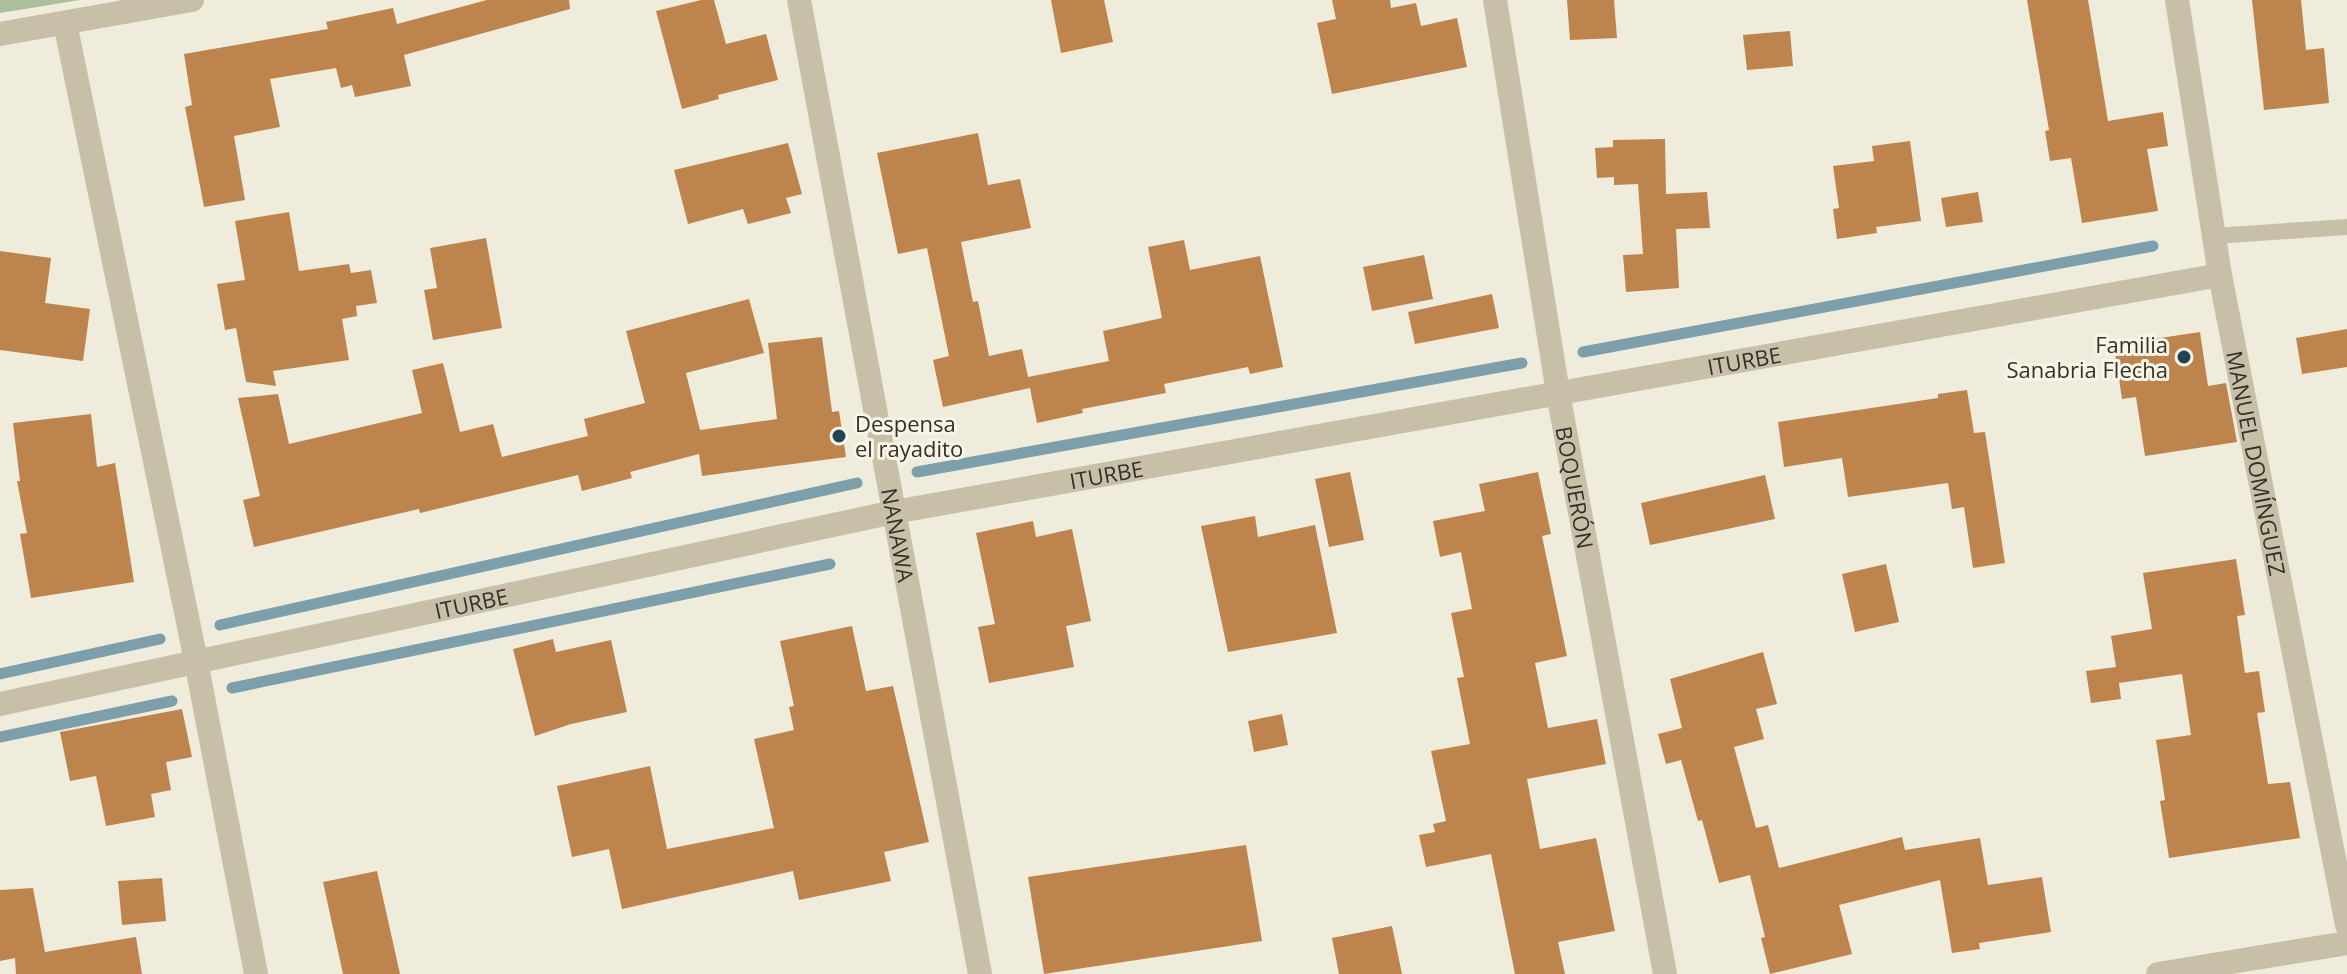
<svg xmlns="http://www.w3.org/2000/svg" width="2347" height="974" viewBox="0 0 2347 974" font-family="'Open Sans',sans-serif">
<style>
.green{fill:#abbe9d}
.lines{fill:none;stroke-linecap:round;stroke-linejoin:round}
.stream{stroke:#7d9eab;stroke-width:11}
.building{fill:#be844d}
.lane{stroke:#c8bfa9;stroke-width:16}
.street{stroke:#c8bfa9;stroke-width:24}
.poi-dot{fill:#214454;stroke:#f8f5e8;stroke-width:3}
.labels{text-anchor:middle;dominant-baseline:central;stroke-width:6;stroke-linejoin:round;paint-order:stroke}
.poi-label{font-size:22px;fill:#353028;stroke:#f8f5e8;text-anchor:end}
.street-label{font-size:22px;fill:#353028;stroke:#f8f5e8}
</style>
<rect width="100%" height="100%" fill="#f0ecdc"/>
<path class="green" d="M 0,0 L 80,0 L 0,13 Z"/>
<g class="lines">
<g class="stream">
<path d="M 1583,352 L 2153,246"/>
<path d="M 917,472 L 1522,363"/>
<path d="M 220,625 L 857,483"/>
<path d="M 0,674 L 160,639"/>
<path d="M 232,688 L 830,564"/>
<path d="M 0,737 L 172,701"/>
</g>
</g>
<g class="building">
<path d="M 487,0 L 569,0 L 570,9 L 404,55 L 411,86 L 355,97 L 352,85 L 341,88 L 336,68 L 270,79 L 280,127 L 234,136 L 245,200 L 204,207 L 185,107 L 192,105 L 184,54 L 328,29 L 326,22 L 393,8 L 397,24 Z"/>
<path d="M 701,0 L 714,0 L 726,44 L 766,34 L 778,80 L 718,95 L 719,99 L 682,109 L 656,11 Z"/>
<path d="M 1051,0 L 1104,0 L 1113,42 L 1061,53 Z"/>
<path d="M 1332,0 L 1390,0 L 1391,8 L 1416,3 L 1421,26 L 1457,18 L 1467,67 L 1332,94 L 1317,23 L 1336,19 Z"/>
<path d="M 1567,0 L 1614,0 L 1617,38 L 1570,40 Z"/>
<path d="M 2027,0 L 2088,0 L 2108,121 L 2163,112 L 2168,146 L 2147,149 L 2158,211 L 2082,223 L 2071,158 L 2050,161 L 2045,131 L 2049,130 Z"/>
<path d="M 2252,0 L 2301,0 L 2306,50 L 2324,48 L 2329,103 L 2264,110 Z"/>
<path d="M 1790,31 L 1793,66 L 1747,70 L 1743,35 Z"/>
<path d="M 978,133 L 988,185 L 1020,179 L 1031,228 L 961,242 L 973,302 L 978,301 L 989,356 L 1022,349 L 1028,377 L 1109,361 L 1103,331 L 1162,318 L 1148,247 L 1184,240 L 1190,270 L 1260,256 L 1283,367 L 1250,374 L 1248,367 L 1164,384 L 1166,393 L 1082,409 L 1083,413 L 1037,423 L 1030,388 L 943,407 L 933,360 L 949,356 L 927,248 L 898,254 L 877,153 Z"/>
<path d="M 1665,139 L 1666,194 L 1707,192 L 1710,228 L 1676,229 L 1679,288 L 1626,292 L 1623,255 L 1643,254 L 1638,184 L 1614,185 L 1614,177 L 1597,178 L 1595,148 L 1613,147 L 1613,140 Z"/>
<path d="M 1910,141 L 1921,221 L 1876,227 L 1877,233 L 1837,239 L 1833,209 L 1839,208 L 1833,166 L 1874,161 L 1872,146 Z"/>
<path d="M 788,143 L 802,194 L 786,198 L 791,213 L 748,224 L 743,209 L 688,224 L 674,170 Z"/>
<path d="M 1978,192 L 1983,222 L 1946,227 L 1941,198 Z"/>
<path d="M 289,212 L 299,271 L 349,264 L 351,273 L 371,270 L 377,303 L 356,306 L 357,316 L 342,319 L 349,360 L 273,371 L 276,386 L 246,382 L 236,328 L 225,330 L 217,284 L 245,280 L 235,221 Z"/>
<path d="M 486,238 L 502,328 L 433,340 L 424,290 L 437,288 L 430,248 Z"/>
<path d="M 0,251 L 51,258 L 45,303 L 90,309 L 83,361 L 0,350 Z"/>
<path d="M 1424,255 L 1433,299 L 1372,311 L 1363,267 Z"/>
<path d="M 1492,294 L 1499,328 L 1415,344 L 1408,312 Z"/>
<path d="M 749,299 L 764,353 L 686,373 L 700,430 L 777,419 L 768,343 L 822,337 L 832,412 L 839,411 L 846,457 L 702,476 L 699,454 L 630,472 L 632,478 L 582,491 L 578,475 L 420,513 L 419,509 L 254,547 L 243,500 L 260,496 L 238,398 L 278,394 L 289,444 L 422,413 L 412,370 L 443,363 L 460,432 L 493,424 L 502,457 L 588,436 L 584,419 L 645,403 L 626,331 Z"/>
<path d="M 2347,329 L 2347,367 L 2302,374 L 2296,338 Z"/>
<path d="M 2200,332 L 2208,386 L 2226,383 L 2237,442 L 2145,456 L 2136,397 L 2122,399 L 2114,345 Z"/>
<path d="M 1967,390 L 1974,433 L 1985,432 L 2005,563 L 1973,568 L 1964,507 L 1952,509 L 1948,483 L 1848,497 L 1842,458 L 1784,467 L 1778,422 L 1938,398 L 1938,394 Z"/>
<path d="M 91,414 L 97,467 L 115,463 L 134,582 L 31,598 L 20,534 L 27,533 L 17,481 L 20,481 L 13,423 Z"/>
<path d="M 1350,472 L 1364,540 L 1329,547 L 1315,479 Z"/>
<path d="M 1538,472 L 1551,534 L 1542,536 L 1567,656 L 1535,663 L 1548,728 L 1597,719 L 1606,764 L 1527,779 L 1540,849 L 1596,838 L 1615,931 L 1558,942 L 1565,974 L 1515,974 L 1491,854 L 1426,867 L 1419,835 L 1435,832 L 1433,824 L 1446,821 L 1431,751 L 1470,744 L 1457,678 L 1464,677 L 1451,613 L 1472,609 L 1461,552 L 1440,557 L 1433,521 L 1485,511 L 1479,484 Z"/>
<path d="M 1765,475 L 1775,519 L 1650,545 L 1641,503 Z"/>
<path d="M 1255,516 L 1258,537 L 1315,525 L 1337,633 L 1228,652 L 1201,526 Z"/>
<path d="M 1033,521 L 1036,537 L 1072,529 L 1091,621 L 1066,626 L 1074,667 L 989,683 L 978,627 L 995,624 L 976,533 Z"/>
<path d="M 2236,559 L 2245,615 L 2237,616 L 2245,673 L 2259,671 L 2265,712 L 2257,713 L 2268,784 L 2290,782 L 2300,838 L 2169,858 L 2160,801 L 2165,800 L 2156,740 L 2191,735 L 2182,674 L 2119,683 L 2121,699 L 2091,703 L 2086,671 L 2116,667 L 2111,636 L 2152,629 L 2143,573 Z"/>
<path d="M 1886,564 L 1899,622 L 1855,632 L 1842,574 Z"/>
<path d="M 852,626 L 866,691 L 893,686 L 929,842 L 884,852 L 891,881 L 799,900 L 793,871 L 622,909 L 609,849 L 572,857 L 557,786 L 650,766 L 667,849 L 774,828 L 754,739 L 794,730 L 789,707 L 794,706 L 780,641 Z"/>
<path d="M 553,639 L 556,652 L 611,640 L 627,712 L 571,724 L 535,736 L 513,649 Z"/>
<path d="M 1763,652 L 1777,704 L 1756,709 L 1764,739 L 1734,747 L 1756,828 L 1768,825 L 1779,868 L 1902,837 L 1905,850 L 1980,838 L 1988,885 L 2042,877 L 2051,932 L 1979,943 L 1980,949 L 1952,953 L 1940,880 L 1839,905 L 1852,954 L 1770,974 L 1761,938 L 1765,937 L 1750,875 L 1719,883 L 1702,820 L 1698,821 L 1681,760 L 1666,764 L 1658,734 L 1682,728 L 1670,679 Z"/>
<path d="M 182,709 L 192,757 L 166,762 L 171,790 L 151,794 L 155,817 L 106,826 L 96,776 L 70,781 L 60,732 Z"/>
<path d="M 1282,714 L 1288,745 L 1254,752 L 1248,721 Z"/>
<path d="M 1246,845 L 1262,941 L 1044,974 L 1028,877 Z"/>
<path d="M 377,871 L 400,974 L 343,974 L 323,882 Z"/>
<path d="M 162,878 L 166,921 L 122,925 L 118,881 Z"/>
<path d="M 33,888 L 45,952 L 136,937 L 142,974 L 16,974 L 15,958 L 0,961 L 0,890 Z"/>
<path d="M 1392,926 L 1402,974 L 1339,974 L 1332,938 Z"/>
</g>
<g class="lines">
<path class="lane" d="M 2214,236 L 2347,227"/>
<g class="street">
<path id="s1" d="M 799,0 L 980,974"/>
<path id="s2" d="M 1495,0 L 1558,393 L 1665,974"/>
<path id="s3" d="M 2177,0 L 2220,275 L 2347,925"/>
<path d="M 65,23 L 196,661 L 256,974"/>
<path d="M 0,34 L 192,0"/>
<path id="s4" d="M 0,704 L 894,512 L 2220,275"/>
<path d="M 2158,974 L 2347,943"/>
</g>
</g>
<g class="poi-dot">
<circle cx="2184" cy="357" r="8"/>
<circle cx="839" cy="436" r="8"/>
</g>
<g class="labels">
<g class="poi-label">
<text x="2168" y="344">Familia<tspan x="2168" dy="25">Sanabria Flecha</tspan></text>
<text x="855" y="423" text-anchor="start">Despensa<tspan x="855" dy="25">el rayadito</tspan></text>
</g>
<g class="street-label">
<text stroke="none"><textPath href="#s4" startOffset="1778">ITURBE</textPath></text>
<text stroke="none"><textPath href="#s3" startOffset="470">MANUEL DOMÍNGUEZ</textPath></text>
<text stroke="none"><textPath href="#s4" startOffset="1130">ITURBE</textPath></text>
<text stroke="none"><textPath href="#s2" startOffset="494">BOQUERÓN</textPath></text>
<text stroke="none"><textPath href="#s1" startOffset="544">NANAWA</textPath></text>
<text stroke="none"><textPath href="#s4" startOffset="482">ITURBE</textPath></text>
</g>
</g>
</svg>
